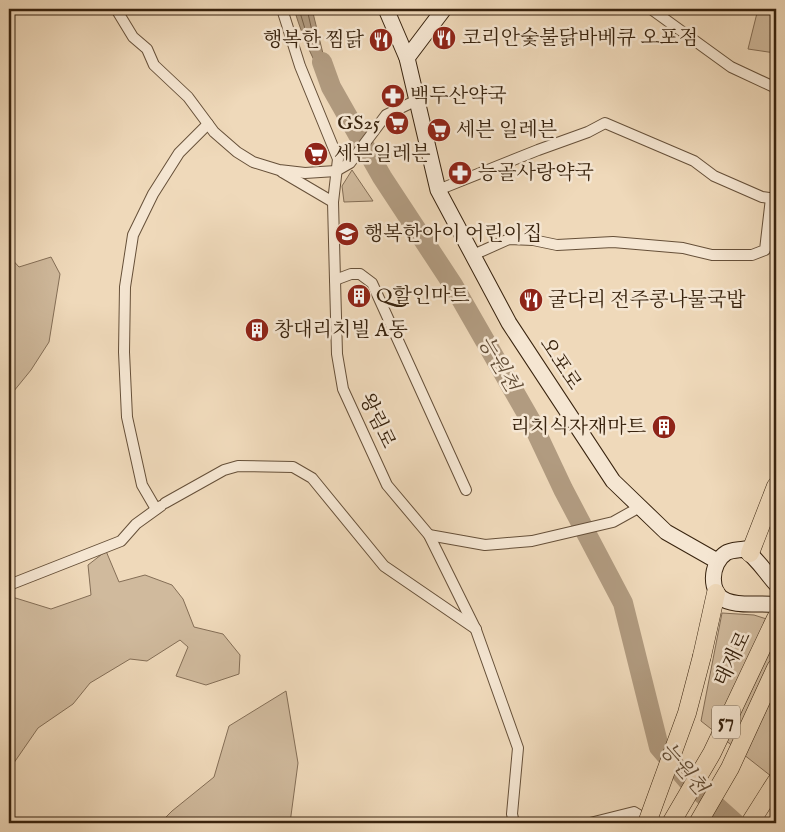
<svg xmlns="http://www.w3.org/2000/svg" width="785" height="832" viewBox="0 0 785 832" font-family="'IM FELL English','Noto Serif KR',serif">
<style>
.green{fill:#d0ba9d;stroke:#846e56}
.water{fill:#b19b80;stroke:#816b52}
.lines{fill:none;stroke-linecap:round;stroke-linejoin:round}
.shore{stroke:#745f47;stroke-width:1}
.river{stroke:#b19b80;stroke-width:20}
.minor-casing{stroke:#665039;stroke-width:12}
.secondary-casing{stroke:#38230e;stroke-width:17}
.trunk-casing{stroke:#38230e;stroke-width:19}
.minor{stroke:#f5e6d2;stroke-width:10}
.secondary{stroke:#f5e6d2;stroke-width:15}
.trunk{stroke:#efd9ba;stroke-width:18}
.trunk-bridge-casing{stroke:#38230e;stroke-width:19;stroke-linecap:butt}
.trunk-bridge{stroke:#efd9ba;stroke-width:18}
.labels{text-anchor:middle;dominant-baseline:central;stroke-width:5;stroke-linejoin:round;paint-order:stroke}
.shield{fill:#f5e6d2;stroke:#715e49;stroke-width:1}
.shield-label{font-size:19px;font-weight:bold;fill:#38230e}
.poi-label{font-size:20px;fill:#38230e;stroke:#f5e6d2;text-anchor:start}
.street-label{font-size:20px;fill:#38230e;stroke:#f5e6d2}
.water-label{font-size:21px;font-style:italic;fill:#624d36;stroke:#f5e6d2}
</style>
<rect width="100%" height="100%" fill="#efd9ba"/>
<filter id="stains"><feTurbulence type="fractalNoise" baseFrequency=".004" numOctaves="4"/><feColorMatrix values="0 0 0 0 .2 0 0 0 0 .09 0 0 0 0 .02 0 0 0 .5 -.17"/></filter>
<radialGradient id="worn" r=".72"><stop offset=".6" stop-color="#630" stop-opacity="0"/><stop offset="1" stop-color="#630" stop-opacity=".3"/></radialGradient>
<g class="green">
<path d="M 758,9 L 776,9 L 775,53 L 748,49 Z"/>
<path d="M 352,170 L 373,201 L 344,202 L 342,186 Z"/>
<path d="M 9,256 L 19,267 L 51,257 L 60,274 L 49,342 L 31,370 L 9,397 Z"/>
<path d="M 106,551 L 119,582 L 145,575 L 172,585 L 183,599 L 194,627 L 223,634 L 240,655 L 239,674 L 206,685 L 176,676 L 188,647 L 180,640 L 147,661 L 130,659 L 90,683 L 73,704 L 38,728 L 9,770 L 9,596 L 51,609 L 91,595 L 88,565 Z"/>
<path d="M 722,613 L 754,615 L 776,622 L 776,780 L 701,721 Z"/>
<path d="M 286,691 L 298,763 L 290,823 L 160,823 L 172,811 L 214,777 L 229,726 Z"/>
</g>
<path class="water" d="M 294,9 L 312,9 L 331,86 L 344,109 C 320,76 306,48 294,9 Z"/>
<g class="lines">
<path class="shore" d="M 299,9 L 309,42 L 311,43 L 314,40 L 307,9"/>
<path class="river" d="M 322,62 L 331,87 L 382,177 L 453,285 L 531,421 L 563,489 L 623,603 L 659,747 L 688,781 L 735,823"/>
<g class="minor-casing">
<g id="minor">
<path d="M 116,9 L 133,37 L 147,49 L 154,65 L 188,97 L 214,132 L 237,152 L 253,162 L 279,170 L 305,173 L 336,171 L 350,163 L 386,115 L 417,100"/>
<path d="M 282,9 L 300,66 L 338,159 L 333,202 L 335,280 L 337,354 L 343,389 L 387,485 L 429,535 L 476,630 L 518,748 L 512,814 L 514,823"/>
<path d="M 651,9 L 731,67 L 776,88"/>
<path d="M 282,172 L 333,202"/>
<path d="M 438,190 L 538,150 L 588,132 L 605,123 L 694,161 L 714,176 L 762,197 L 776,199"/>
<path d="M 473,255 L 509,239 L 533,240 L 557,245 L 613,242 L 683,248 L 712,255 L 752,255 L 765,250 L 771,198"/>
<path d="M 335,280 L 351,274 L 360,274 L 372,283 L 466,490"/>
<path d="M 165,503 L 224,470 L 238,466 L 293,467 L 312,478 L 384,566 L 476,629"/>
<path d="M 156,509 L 142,485 L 127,417 L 124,352 L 125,287 L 133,235 L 153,194 L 179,153 L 208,124"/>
<path d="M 429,535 L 485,545 L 532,541 L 613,522 L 640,507"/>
<path d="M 9,585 L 121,541 L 136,524 L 161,506"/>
<path d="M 590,823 L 634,812 L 652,823"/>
</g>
</g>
<g class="secondary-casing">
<g id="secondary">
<path d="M 386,9 L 407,58 L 438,190 L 509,323 L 613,481 L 666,532 L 717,561"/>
<path d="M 407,58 L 444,9"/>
<path d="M 776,584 C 765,572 758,559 744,549 C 739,550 730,550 726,553 C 710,563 708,594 727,601 C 743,607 760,602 776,605"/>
</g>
</g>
<g class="trunk-casing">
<g id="trunk">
<path d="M 750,553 L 776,486"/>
<path d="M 702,656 L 716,593"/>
<path d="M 671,823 L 712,753 L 776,618"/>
<path d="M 698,823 L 730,768 L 776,668"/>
<path d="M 750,823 L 776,782"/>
</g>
</g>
<use href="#minor" class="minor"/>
<use href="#secondary" class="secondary"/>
<use href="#trunk" class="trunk"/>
<g class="trunk-bridge-casing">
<path id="trunk-bridge" d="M 647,823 L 687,713 L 702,656"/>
</g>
<use href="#trunk-bridge" class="trunk-bridge"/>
</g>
<defs>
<g id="restaurant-disc" transform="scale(1.25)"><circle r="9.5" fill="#8f2418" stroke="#f5e6d2"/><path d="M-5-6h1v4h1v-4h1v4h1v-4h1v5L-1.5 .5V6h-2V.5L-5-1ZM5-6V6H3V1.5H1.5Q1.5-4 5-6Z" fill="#fff"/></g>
<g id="pharmacy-disc" transform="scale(1.25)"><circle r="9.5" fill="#8f2418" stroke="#f5e6d2"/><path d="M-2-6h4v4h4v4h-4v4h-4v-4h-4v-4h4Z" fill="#fff"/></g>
<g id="supermarket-disc" transform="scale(1.25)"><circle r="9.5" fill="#8f2418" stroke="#f5e6d2"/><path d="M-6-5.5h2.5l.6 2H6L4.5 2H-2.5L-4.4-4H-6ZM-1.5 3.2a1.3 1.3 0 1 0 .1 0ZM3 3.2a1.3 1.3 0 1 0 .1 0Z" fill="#fff"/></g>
<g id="school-disc" transform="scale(1.25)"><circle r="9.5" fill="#8f2418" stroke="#f5e6d2"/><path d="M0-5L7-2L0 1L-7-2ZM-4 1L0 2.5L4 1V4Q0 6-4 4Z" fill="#fff"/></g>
<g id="building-disc" transform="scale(1.25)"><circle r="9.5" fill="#8f2418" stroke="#f5e6d2"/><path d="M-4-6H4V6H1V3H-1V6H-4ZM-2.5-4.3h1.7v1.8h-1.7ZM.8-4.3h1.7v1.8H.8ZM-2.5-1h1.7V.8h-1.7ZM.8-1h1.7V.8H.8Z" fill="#fff"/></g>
</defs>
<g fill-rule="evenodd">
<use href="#restaurant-disc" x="444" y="38"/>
<use href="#restaurant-disc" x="381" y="40"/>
<use href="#pharmacy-disc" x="393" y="96"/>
<use href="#supermarket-disc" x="397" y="123"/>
<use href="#supermarket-disc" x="439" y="130"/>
<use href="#supermarket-disc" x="316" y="154"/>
<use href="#pharmacy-disc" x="460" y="173"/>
<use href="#school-disc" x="347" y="234"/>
<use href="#building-disc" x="359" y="296"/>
<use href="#restaurant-disc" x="531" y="300"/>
<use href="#building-disc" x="257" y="330"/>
<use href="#building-disc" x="664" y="427"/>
</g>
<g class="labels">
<rect class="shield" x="712" y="705.5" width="28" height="33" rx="4"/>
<g class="shield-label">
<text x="726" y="722">57</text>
</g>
<g class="poi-label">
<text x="462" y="38">코리안숯불닭바베큐 오포점</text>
<text x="364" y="40" text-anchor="end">행복한 찜닭</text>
<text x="410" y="96">백두산약국</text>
<text x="380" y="123" text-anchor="end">GS25</text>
<text x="456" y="130">세븐 일레븐</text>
<text x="334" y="154">세븐일레븐</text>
<text x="478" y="173">능골사랑약국</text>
<text x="364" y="234">행복한아이 어린이집</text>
<text x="376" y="296">Q할인마트</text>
<text x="548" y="300">굴다리 전주콩나물국밥</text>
<text x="274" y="330">창대리치빌 A동</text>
<text x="646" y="427" text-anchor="end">리치식자재마트</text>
</g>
<g class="street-label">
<text transform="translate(560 364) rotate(57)">오포로</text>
<text transform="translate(377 421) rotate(65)">왕림로</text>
<text transform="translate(733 659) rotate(-64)">태재로</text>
</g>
<g class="water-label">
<text transform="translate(498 364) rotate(60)">능원천</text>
<text transform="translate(683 769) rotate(50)">능원천</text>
</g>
</g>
<rect width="785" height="832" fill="none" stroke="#efd9ba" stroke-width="30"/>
<rect x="10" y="10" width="765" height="812" fill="none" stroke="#38230e" stroke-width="2.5"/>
<rect x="15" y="15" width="755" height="802" fill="none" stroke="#38230e"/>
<rect width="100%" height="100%" filter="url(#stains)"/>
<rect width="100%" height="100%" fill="url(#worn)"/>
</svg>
